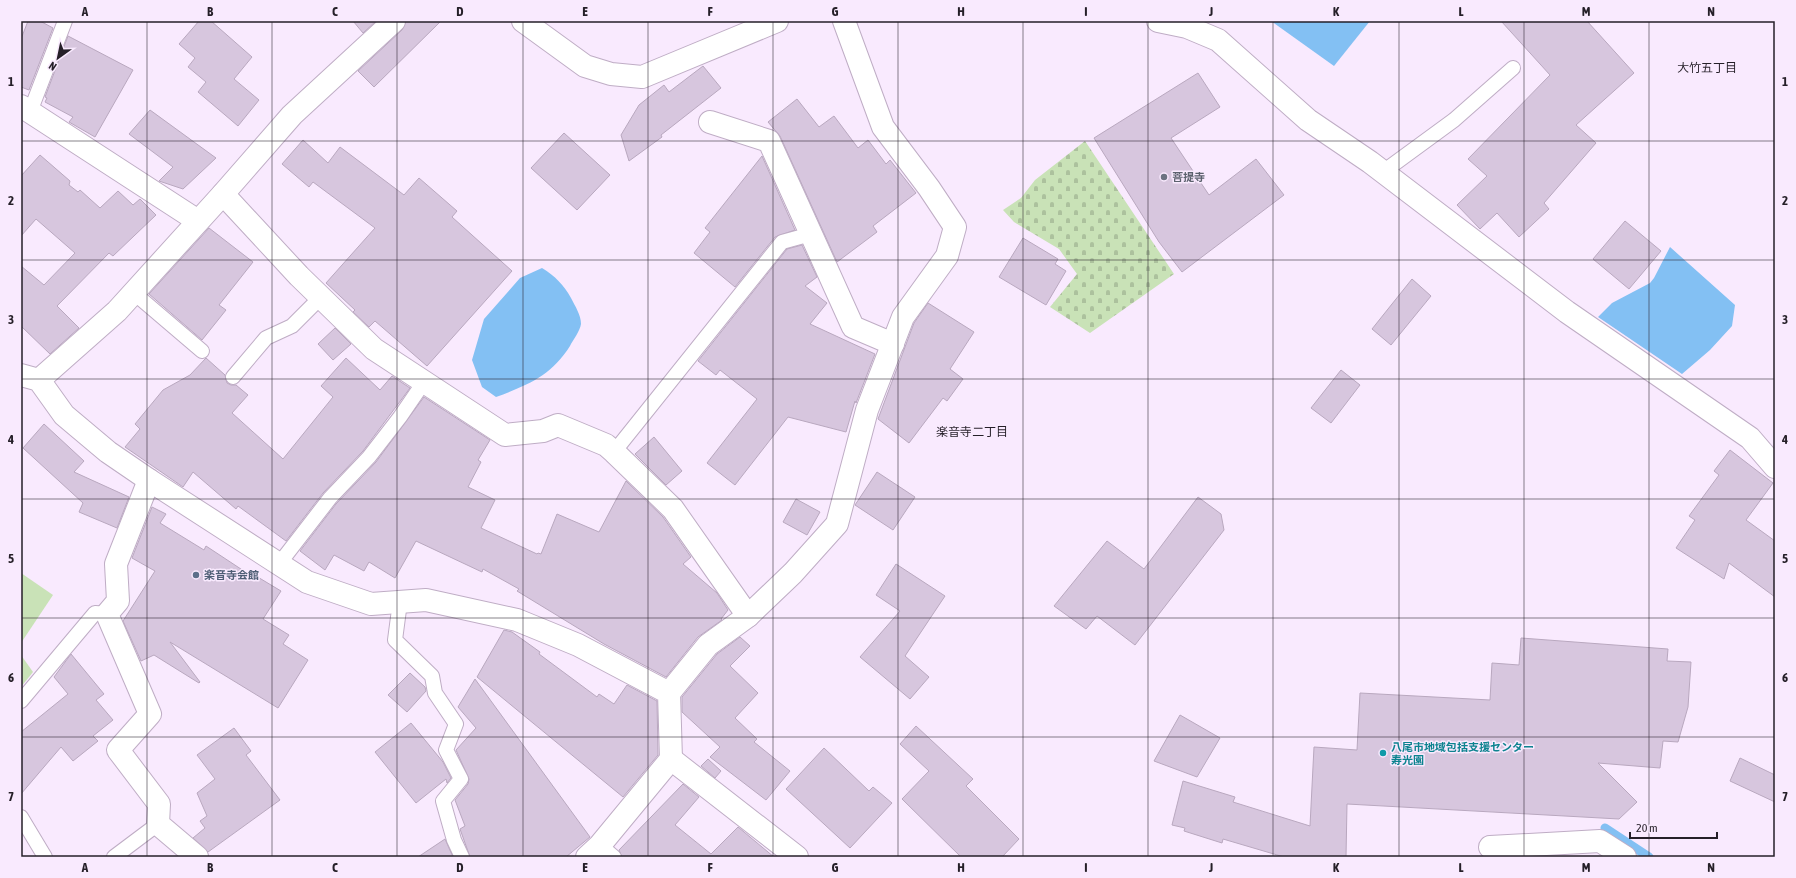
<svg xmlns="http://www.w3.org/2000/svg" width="1796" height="878" viewBox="0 0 1796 878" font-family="'Asap Condensed','Noto Sans JP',sans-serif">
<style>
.cemetery{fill:url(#cemetery-stones)}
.park{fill:#c9e2b7}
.water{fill:#83c0f3}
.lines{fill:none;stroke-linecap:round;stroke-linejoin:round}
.stream{stroke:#83c0f3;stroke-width:9}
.building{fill:#d7c6de;stroke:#b9a8bf}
.service-casing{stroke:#bfadc5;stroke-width:16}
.minor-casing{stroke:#bfadc5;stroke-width:24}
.service{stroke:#fff;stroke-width:14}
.minor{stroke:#fff;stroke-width:22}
.grid{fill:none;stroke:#251f28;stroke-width:1;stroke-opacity:0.55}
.worship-dot{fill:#6b7280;stroke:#f9eafe;stroke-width:1.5}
.service-dot{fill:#5c6f8a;stroke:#f9eafe;stroke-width:1.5}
.culture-dot{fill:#0f9aa8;stroke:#f9eafe;stroke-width:1.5}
.labels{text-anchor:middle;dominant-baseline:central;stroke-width:3;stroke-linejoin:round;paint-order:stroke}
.worship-label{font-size:11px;font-weight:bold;fill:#5b616d;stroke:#f9eafe;text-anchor:start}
.service-label{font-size:11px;font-weight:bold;fill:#4e5e75;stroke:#f9eafe;text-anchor:start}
.culture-label{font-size:11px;font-weight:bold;fill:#0d838f;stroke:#f9eafe;text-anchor:start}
.neighbourhood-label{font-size:12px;fill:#251f28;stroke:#f9eafe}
.neatline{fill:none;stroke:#251f28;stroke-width:1.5}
.grid-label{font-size:13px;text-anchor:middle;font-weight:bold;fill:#251f28}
</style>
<defs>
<pattern id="cemetery-stones" width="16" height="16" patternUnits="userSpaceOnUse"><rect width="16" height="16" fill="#c9e2b7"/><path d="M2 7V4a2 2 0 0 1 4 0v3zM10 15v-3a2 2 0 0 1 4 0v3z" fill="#acc19d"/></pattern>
</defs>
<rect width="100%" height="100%" fill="#f9eafe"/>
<path class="cemetery" d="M 1085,141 L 1174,274 L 1090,333 L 1050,307 L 1077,274 L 1059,249 L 1014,222 L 1003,210 L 1021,198 L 1035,180 Z"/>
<g class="park">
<path d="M 21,573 L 53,595 L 21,643 Z"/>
<path d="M 21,655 L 33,672 L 21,687 Z"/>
</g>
<g class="water">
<path d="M 1271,21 L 1370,21 L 1334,66 Z"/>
<path d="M 1670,247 L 1735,305 L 1732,326 L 1710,350 L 1682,374 L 1598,317 L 1612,303 L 1650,283 L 1654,278 Z"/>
<path d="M 542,268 C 555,276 564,285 571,298 C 575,306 581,315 581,324 C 580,331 573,340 570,346 C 551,376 528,385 496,397 L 482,387 L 472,360 L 484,319 L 520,278 Z"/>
</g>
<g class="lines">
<path class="stream" d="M 1605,828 L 1649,857"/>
</g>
<g class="building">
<path d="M 28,21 L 40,21 L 53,28 L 29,90 L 21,87 L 21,39 Z"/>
<path d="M 199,21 L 211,21 L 252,57 L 234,79 L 259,100 L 238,126 L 198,92 L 206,82 L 188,67 L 195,58 L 179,44 Z"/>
<path d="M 353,21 L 376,21 L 363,33 Z"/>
<path d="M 406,21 L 441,21 L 374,87 L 358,71 L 402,30 Z"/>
<path d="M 1501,21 L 1587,21 L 1634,73 L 1576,125 L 1596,143 L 1544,203 L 1549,209 L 1519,237 L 1497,213 L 1480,229 L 1457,205 L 1487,176 L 1468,159 L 1550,75 Z"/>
<path d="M 68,36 L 133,70 L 95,137 L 69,122 L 73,117 L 45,102 L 47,98 L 45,97 Z"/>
<path d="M 703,66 L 721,88 L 661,135 L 662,137 L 629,161 L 621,135 L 639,105 L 664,85 L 669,92 Z"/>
<path d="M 1198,73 L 1220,107 L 1171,138 L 1209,195 L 1256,159 L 1284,195 L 1182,272 L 1159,242 L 1094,138 Z"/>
<path d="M 797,99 L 819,127 L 834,116 L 858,148 L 868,140 L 886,164 L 890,160 L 916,193 L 873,226 L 877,232 L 837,262 L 780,136 L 768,122 Z"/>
<path d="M 150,110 L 216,158 L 183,189 L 159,181 L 173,167 L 129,134 Z"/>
<path d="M 564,133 L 610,175 L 577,210 L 531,168 Z"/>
<path d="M 303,140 L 328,163 L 340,147 L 404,195 L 419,178 L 457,211 L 452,217 L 512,271 L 427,366 L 375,321 L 369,327 L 353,312 L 355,310 L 326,283 L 375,228 L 313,182 L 309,187 L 282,164 Z"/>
<path d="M 40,155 L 70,181 L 69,185 L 78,192 L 80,190 L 100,208 L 118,191 L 133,205 L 140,199 L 156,215 L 113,256 L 109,253 L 57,306 L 79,328 L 50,354 L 21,326 L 21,266 L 44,285 L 75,253 L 36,219 L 21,236 L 21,176 Z"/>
<path d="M 762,156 L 795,230 L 775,237 L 735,287 L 694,253 L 710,232 L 705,228 Z"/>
<path d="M 1625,221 L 1661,251 L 1629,289 L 1593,259 Z"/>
<path d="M 209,228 L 253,262 L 219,305 L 226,310 L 202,340 L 149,294 Z"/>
<path d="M 1023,238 L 1058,259 L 1055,264 L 1066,271 L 1046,305 L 999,277 Z"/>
<path d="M 802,245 L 817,277 L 805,286 L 827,303 L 810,324 L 875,354 L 856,403 L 855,401 L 846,432 L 788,417 L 735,485 L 707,463 L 757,399 L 720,370 L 716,375 L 698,361 L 787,249 Z"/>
<path d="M 1412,279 L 1431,296 L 1391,345 L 1372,329 Z"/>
<path d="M 928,303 L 974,332 L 950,369 L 963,379 L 947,401 L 943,398 L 909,443 L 878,419 L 914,323 Z"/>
<path d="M 335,328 L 351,344 L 333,360 L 318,344 Z"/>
<path d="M 206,358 L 225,375 L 227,383 L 231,385 L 236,385 L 248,395 L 232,413 L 283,459 L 333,397 L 321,386 L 346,358 L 380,390 L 392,376 L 410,388 L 363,451 L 323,493 L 286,541 L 238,506 L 236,509 L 193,472 L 183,487 L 125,447 L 140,429 L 135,424 L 163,390 L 190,375 Z"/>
<path d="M 1341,370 L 1360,385 L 1331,423 L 1311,408 Z"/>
<path d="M 424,397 L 490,440 L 478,460 L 481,462 L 468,487 L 495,500 L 481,528 L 537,554 L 538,553 L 541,554 L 557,514 L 599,532 L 626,481 L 663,517 L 691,557 L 683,564 L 717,593 L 728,610 L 721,619 L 722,620 L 698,637 L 666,677 L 604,644 L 517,591 L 519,589 L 483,569 L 482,572 L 416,541 L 395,578 L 369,562 L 364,571 L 334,555 L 325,570 L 300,551 L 336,504 L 376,462 Z"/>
<path d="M 44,424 L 84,461 L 74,472 L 129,497 L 117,528 L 79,512 L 83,503 L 23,448 Z"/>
<path d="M 654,437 L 682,471 L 666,485 L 635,454 Z"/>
<path d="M 1730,450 L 1773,483 L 1746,520 L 1775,541 L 1775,597 L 1729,563 L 1724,579 L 1676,548 L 1695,520 L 1689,516 L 1719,475 L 1714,471 Z"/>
<path d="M 877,472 L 915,497 L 893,530 L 855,505 Z"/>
<path d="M 1198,497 L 1221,514 L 1224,530 L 1135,645 L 1097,616 L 1086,629 L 1054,606 L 1107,541 L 1144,569 Z"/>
<path d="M 796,499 L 820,512 L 807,535 L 783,522 Z"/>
<path d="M 152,507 L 166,514 L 160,523 L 204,550 L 206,546 L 250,575 L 251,573 L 281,591 L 263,619 L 289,635 L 283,644 L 308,660 L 278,708 L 170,642 L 200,682 L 199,683 L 154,655 L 141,661 L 123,621 L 155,571 L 132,558 Z"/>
<path d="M 896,564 L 945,596 L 905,656 L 929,677 L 910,699 L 860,657 L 900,611 L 876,595 Z"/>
<path d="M 504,630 L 512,632 L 540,652 L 539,654 L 597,697 L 599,694 L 614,704 L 627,685 L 657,701 L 658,755 L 623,797 L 477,677 Z"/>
<path d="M 740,637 L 750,646 L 730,666 L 758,693 L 735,718 L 757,739 L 754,742 L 790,771 L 766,800 L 710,757 L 720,747 L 682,712 L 682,697 L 717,654 Z"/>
<path d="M 1521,638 L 1668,649 L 1667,661 L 1691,662 L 1688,707 L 1678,742 L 1663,741 L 1660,768 L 1598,763 L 1637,802 L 1619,819 L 1347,804 L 1346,857 L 1284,857 L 1223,839 L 1222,843 L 1184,831 L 1185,828 L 1172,825 L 1183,781 L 1235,797 L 1233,802 L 1310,826 L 1314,747 L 1357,750 L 1360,693 L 1490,700 L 1492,663 L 1519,665 Z"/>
<path d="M 71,654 L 104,694 L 96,700 L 113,720 L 93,736 L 98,741 L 73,761 L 61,747 L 21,794 L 21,732 L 68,694 L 54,677 Z"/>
<path d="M 410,673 L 425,687 L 426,691 L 407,712 L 388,695 Z"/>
<path d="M 475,679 L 590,837 L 566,857 L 470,857 L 460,829 L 465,826 L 455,800 L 468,784 L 469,779 L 456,750 L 476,728 L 458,707 Z"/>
<path d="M 1180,715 L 1220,738 L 1197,777 L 1154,761 Z"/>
<path d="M 411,723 L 443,762 L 451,778 L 447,783 L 446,779 L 416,803 L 375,752 Z"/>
<path d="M 916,726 L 973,779 L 966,786 L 1019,839 L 1002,857 L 961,857 L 902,799 L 929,771 L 900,744 Z"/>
<path d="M 234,728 L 251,751 L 246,755 L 280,800 L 208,852 L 193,838 L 205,828 L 200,821 L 207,816 L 197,793 L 215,779 L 197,755 Z"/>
<path d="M 824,748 L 869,791 L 873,787 L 892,803 L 850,848 L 786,789 Z"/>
<path d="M 1740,758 L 1775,775 L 1775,802 L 1730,781 Z"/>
<path d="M 708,759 L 721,771 L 715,778 L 701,766 Z"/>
<path d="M 683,784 L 699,797 L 675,825 L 711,854 L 738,827 L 774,857 L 622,857 L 619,850 Z"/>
<path d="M 445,839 L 453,857 L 418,857 Z"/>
</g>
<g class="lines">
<g class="service-casing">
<g id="service">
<path d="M 30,112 L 65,21"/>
<path d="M 1383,172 L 1454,120 L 1513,68"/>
<path d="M 134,293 L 202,351"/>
<path d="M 233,377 L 266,338 L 292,326 L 320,298"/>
<path d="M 614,452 L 782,242 L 811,234"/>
<path d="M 279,564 L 330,498 L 369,457 L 400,417 L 424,382"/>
<path d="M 400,602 L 395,640 L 432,676 L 435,693 L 456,724 L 446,750 L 461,779 L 443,801 L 454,840 L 462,857"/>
<path d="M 21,701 L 95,613 L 107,614"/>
<path d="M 21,817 L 45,857"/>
<path d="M 600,845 L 614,857"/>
<path d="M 114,857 L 158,824"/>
</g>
</g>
<g class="minor-casing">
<g id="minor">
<path d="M 523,21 L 585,66 L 611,74 L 642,77 L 777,21"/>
<path d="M 1158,21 L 1187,27 L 1218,40 L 1308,120 L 1370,162 L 1567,312 L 1750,438 L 1775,467"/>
<path d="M 21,106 L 198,221"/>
<path d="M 710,122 L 769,141 L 853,327 L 893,344"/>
<path d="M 223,194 L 299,276 L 374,349 L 505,435 L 543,431 L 558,425 L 606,445 L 614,452 L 673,509 L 748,616"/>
<path d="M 21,375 L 39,380 L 64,415 L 108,452 L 149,480 L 307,582 L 371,604 L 426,600 L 517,620 L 578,645 L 669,693 L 671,759 L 600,845 L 587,857"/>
<path d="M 39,380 L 117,311 L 223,194 L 292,115 L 394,21"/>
<path d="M 149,480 L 116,564 L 118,601 L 107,614 L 150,714 L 118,750 L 159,804 L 158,824 L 197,857"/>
<path d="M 669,693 L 708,645 L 748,616 L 793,573 L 837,524 L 867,410 L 903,317 L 947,256 L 955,227 L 929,188 L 883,127 L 844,21"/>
<path d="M 671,759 L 797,857"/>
<path d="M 1490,847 L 1600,841 L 1625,857"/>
</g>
</g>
<use href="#service" class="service"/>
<use href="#minor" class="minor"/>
</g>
<path class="grid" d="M 147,21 L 147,857M 272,21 L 272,857M 397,21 L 397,857M 523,21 L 523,857M 648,21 L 648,857M 773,21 L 773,857M 898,21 L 898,857M 1023,21 L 1023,857M 1148,21 L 1148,857M 1273,21 L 1273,857M 1399,21 L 1399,857M 1524,21 L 1524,857M 1649,21 L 1649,857M 21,141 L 1775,141M 21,260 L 1775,260M 21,379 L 1775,379M 21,499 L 1775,499M 21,618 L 1775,618M 21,737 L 1775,737"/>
<circle class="worship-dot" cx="1164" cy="177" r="4"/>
<circle class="service-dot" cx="196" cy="575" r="4"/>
<circle class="culture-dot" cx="1383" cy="753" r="4"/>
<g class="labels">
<g class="worship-label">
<text x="1172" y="177">菩提寺</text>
</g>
<g class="service-label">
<text x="204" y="575">楽音寺会館</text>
</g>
<g class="culture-label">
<text x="1391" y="747">八尾市地域包括支援センター<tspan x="1391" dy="13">寿光園</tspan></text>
</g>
<g class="neighbourhood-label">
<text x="1707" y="68">大竹五丁目</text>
<text x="972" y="432">楽音寺二丁目</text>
</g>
</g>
<rect width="1796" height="878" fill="none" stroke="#f9eafe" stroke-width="44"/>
<g transform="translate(58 58) rotate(213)" stroke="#f9eafe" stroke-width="3" paint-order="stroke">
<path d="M0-3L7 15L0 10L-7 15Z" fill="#251f28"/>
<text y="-6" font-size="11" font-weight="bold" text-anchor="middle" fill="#251f28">N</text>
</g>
<path d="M1630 832v6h87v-6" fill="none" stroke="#251f28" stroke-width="2"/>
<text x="1636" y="832" font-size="12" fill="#251f28" stroke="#f9eafe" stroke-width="3" paint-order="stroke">20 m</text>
<rect x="22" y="22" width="1752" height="834" class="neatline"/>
<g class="grid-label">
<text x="85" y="16">A</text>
<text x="210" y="16">B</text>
<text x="335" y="16">C</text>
<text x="460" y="16">D</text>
<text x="585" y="16">E</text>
<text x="710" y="16">F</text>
<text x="835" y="16">G</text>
<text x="961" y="16">H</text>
<text x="1086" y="16">I</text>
<text x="1211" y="16">J</text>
<text x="1336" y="16">K</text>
<text x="1461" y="16">L</text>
<text x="1586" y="16">M</text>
<text x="1711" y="16">N</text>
<text x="11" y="86">1</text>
<text x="1785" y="86">1</text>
<text x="11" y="205">2</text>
<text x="1785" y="205">2</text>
<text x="11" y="324">3</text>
<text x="1785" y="324">3</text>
<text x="11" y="444">4</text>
<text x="1785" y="444">4</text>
<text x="11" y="563">5</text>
<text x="1785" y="563">5</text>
<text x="11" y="682">6</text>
<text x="1785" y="682">6</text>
<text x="11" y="801">7</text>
<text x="1785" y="801">7</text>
<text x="85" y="872">A</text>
<text x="210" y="872">B</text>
<text x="335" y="872">C</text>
<text x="460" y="872">D</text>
<text x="585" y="872">E</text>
<text x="710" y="872">F</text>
<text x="835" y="872">G</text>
<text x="961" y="872">H</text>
<text x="1086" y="872">I</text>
<text x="1211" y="872">J</text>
<text x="1336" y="872">K</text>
<text x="1461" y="872">L</text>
<text x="1586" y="872">M</text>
<text x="1711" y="872">N</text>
</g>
</svg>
